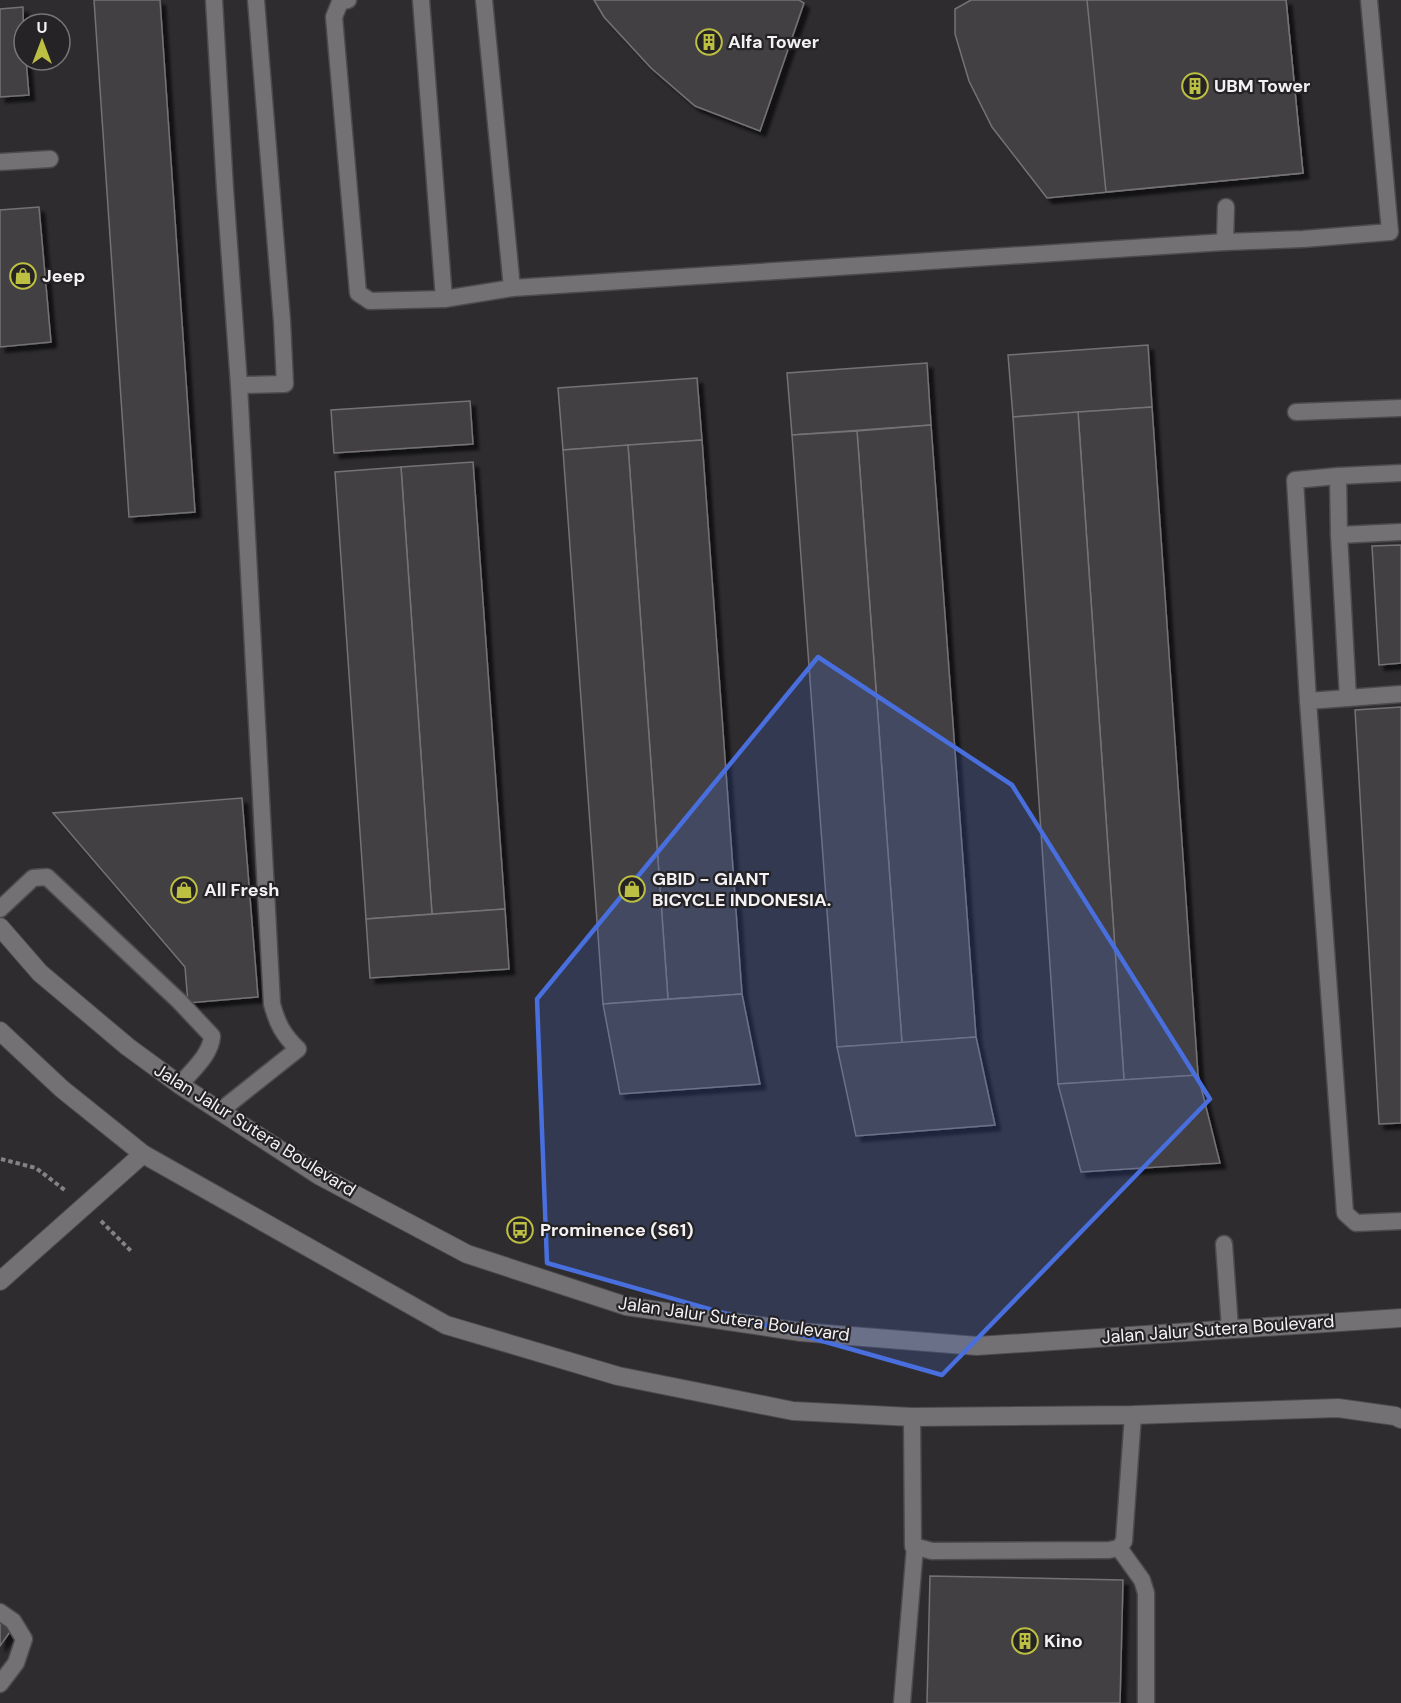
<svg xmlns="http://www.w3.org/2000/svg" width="1401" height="1703" viewBox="0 0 1401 1703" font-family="'DM Sans',sans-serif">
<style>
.building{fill:#434043;stroke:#747275;stroke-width:1.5;filter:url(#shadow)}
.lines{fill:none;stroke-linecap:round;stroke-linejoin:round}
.lane-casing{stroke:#4c4a4c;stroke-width:19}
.secondary-casing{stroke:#4c4a4c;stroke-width:20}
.path{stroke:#848284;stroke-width:4;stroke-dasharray:4.5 3;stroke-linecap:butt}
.lane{stroke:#737174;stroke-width:16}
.secondary{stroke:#737174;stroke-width:18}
.marked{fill:#486fdd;fill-opacity:0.2;stroke:#486fdd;stroke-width:4.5;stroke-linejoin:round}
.labels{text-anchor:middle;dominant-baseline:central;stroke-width:4.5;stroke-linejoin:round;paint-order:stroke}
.poi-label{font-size:18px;font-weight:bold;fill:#f3f1f3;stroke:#252325;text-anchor:start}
.street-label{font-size:18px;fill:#f3f1f3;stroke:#252325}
</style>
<defs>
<filter id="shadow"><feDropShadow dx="5.5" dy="5.5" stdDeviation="1.5" flood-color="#0009"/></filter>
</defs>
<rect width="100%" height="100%" fill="#2e2c2f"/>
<g class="building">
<path d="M 94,0 L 160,0 L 195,512 L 129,517 Z"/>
<path d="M 594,0 L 799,0 L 804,3 L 760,131 L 695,106 L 651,68 L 604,17 Z"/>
<path d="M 971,0 L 1286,0 L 1303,173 L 1047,198 L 992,127 L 969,81 L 955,34 L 955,9 Z"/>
<path d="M 1087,0 L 1286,0 L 1303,173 L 1106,192 Z"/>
<path d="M 23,7 L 24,60 L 26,60 L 29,95 L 0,97 L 0,9 Z"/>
<path d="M 39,207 L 51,342 L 0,347 L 0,210 Z"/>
<path d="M 1148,345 L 1152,407 L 1013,417 L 1008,355 Z"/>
<path d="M 927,363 L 931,425 L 792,435 L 787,373 Z"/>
<path d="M 697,378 L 702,440 L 563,450 L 558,388 Z"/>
<path d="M 470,401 L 473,444 L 334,453 L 331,410 Z"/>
<path d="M 1152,407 L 1198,1075 L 1124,1080 L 1078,412 Z"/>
<path d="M 1078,412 L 1124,1080 L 1058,1084 L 1013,417 Z"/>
<path d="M 931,425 L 976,1037 L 902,1043 L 857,431 Z"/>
<path d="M 857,431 L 902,1043 L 837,1047 L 792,435 Z"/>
<path d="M 702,440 L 742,994 L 668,999 L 628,445 Z"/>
<path d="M 628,445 L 668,999 L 603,1004 L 563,450 Z"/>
<path d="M 473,462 L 505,909 L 432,914 L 401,467 Z"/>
<path d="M 401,467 L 432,914 L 366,919 L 335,472 Z"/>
<path d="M 1401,545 L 1401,663 L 1379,665 L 1372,546 Z"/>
<path d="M 1401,707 L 1401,1123 L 1379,1124 L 1355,710 Z"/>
<path d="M 242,798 L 258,997 L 188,1003 L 185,967 L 53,813 Z"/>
<path d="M 505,909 L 509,969 L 370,978 L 366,919 Z"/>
<path d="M 742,994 L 760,1084 L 620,1094 L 603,1004 Z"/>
<path d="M 976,1037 L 995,1125 L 856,1136 L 837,1047 Z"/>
<path d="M 1198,1075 L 1220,1163 L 1081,1172 L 1058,1084 Z"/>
<path d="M 930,1576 L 1123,1580 L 1120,1703 L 927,1703 Z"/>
<path d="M 0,1621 L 12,1629 L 0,1646 Z"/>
</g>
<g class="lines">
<g class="lane-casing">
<g id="lane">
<path d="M 214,0 L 225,189 L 239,385 L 272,1004 C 277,1023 283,1035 298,1049 L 220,1111"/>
<path d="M 348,0 L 340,2 L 334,17 L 358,293 L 370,301 L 444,299 L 512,288"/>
<path d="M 421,0 L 444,299"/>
<path d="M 484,0 L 512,288 L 1225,242 L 1226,207"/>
<path d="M 0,162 L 50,159"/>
<path d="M 1225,242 L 1303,239 L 1390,232 L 1369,0"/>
<path d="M 239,385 L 285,384 L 282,321 L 256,0"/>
<path d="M 1296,412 L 1401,408"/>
<path d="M 1401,473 L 1338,476 L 1295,480 L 1308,701 L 1345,1213 L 1356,1223 L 1401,1221"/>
<path d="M 1338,476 L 1339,535 L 1348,698"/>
<path d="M 1339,535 L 1401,532"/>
<path d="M 1308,701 L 1401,694"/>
<path d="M 0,909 L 33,878 L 47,877 L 179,1001 L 212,1036 C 211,1055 191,1071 180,1085"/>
<path d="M 1224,1244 L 1230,1328"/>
<path d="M 912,1417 L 913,1546 L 932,1551 L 1109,1550 L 1119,1548 L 1124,1541 L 1133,1415"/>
<path d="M 1119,1548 L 1142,1580 L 1146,1593 L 1146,1703"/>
<path d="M 0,1612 L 13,1621 L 24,1639 L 16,1663 L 0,1684"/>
<path d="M 902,1703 L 915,1547"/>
</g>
</g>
<g class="secondary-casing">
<g id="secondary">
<path d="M 0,927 L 40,973 L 128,1047 L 180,1085 L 320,1176 L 467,1254 L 626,1306 L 801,1332 L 977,1346 L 1401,1318"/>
<path d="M 0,1031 L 62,1089 L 143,1154 L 446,1325 L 618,1376 L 793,1411 L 912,1417 L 1133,1415 L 1338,1408 L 1395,1416 L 1401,1419"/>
<path d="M 0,1281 L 143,1154"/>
</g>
</g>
<g class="path">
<path d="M 1,1159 L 36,1168 L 66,1191"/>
<path d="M 101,1221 L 131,1251"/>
</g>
<use href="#lane" class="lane"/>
<use href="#secondary" class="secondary"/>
</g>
<path class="marked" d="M 818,657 L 1012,785 L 1210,1099 L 942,1375 L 547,1263 L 537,999 Z"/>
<defs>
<g id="building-ring" transform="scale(1.35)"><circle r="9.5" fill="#252325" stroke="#bdbf43" stroke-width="1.5"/><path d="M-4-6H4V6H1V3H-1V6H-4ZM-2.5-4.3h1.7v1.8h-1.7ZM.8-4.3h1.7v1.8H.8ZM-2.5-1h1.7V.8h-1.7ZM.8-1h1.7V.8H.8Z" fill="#bdbf43"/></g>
<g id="shop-ring" transform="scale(1.35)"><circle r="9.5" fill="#252325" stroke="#bdbf43" stroke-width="1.5"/><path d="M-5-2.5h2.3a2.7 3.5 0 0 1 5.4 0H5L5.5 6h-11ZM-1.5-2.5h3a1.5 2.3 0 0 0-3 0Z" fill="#bdbf43"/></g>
<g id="bus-ring" transform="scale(1.35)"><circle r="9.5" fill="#252325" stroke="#bdbf43" stroke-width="1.5"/><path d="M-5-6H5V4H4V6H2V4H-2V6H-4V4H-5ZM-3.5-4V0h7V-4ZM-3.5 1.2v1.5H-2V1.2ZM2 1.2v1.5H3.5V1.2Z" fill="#bdbf43"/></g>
</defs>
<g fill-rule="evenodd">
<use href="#building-ring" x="709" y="42"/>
<use href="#building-ring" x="1195" y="86"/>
<use href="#shop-ring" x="23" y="276"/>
<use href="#shop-ring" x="632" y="889"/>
<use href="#shop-ring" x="184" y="890"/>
<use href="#bus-ring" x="520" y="1230"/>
<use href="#building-ring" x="1025" y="1641"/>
</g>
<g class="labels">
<g class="poi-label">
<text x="728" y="42">Alfa Tower</text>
<text x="1214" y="86">UBM Tower</text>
<text x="42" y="276">Jeep</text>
<text x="652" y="879">GBID - GIANT<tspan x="652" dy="21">BICYCLE INDONESIA.</tspan></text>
<text x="204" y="890">All Fresh</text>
<text x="540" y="1230">Prominence (S61)</text>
<text x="1044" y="1641">Kino</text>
</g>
<g class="street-label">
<text transform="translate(255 1130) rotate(32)">Jalan Jalur Sutera Boulevard</text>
<text transform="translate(734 1319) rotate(8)">Jalan Jalur Sutera Boulevard</text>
<text transform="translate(1218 1329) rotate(-4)">Jalan Jalur Sutera Boulevard</text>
</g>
</g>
<g transform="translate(42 42)"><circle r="28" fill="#252325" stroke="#777577" stroke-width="1.5"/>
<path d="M0-4.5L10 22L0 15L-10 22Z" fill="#bdbf43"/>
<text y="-9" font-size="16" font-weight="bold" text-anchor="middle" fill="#f3f1f3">U</text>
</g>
</svg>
